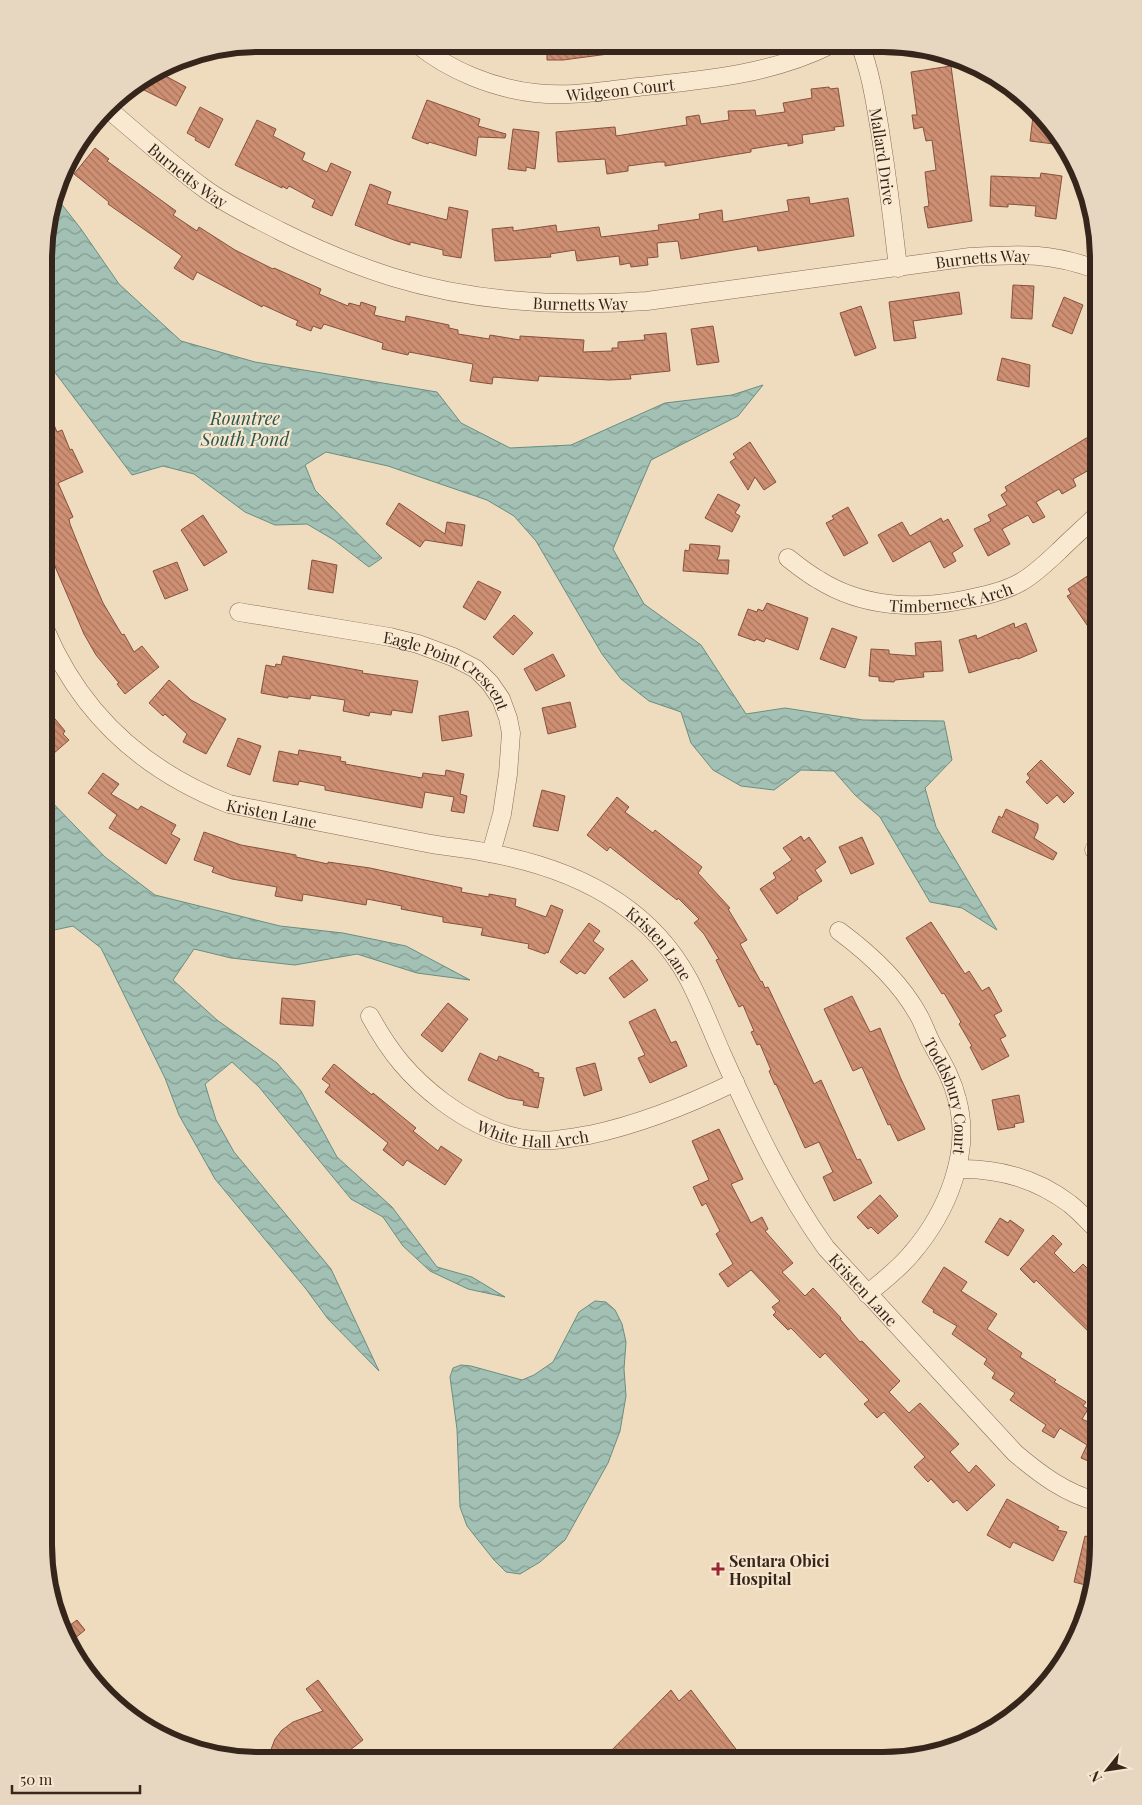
<svg xmlns="http://www.w3.org/2000/svg" width="1142" height="1805" viewBox="0 0 1142 1805" font-family="'Playfair Display',serif">
<style>
.water{fill:url(#water-waves);stroke:#698e81}
.building{fill:url(#building-back-hatch);stroke:#87513c}
.lines{fill:none;stroke-linecap:round;stroke-linejoin:round}
.street-casing{stroke:#876b56;stroke-width:19}
.street{stroke:#fae9d1;stroke-width:18}
.poi-dot{fill:#982532;stroke:#f6e6ce;stroke-width:2}
.labels{text-anchor:middle;dominant-baseline:central;stroke-width:4.5;stroke-linejoin:round;paint-order:stroke}
.street-label{font-size:16px;fill:#36251b;stroke:#f6e6ce}
.poi-label{font-size:16px;font-weight:bold;fill:#36251b;stroke:#f6e6ce;text-anchor:start}
.water-label{font-size:18px;font-style:italic;fill:#2a574f;stroke:#f6e6ce}
.rim{fill:none;stroke:#36251b;stroke-width:6}
</style>
<defs>
<pattern id="water-waves" width="16" height="10" patternUnits="userSpaceOnUse" patternTransform="scale(1.25)"><rect width="16" height="10" fill="#a2c0b4"/><path d="M0 5q4-4 8 0t8 0" fill="none" stroke="#859c92"/></pattern>
<pattern id="building-back-hatch" width="6" height="6" patternUnits="userSpaceOnUse" patternTransform="scale(1.25)"><rect width="6" height="6" fill="#ce8f73"/><path d="M-1 5l2 2M0 0l6 6M5-1l2 2" fill="none" stroke="#a8755e"/></pattern>
</defs>
<rect width="100%" height="100%" fill="#efdbbe"/>
<g class="water">
<path d="M 56,197 L 81,229 L 119,284 L 181,341 L 255,362 L 437,392 L 461,423 L 510,448 L 571,445 L 665,403 L 732,395 L 763,385 L 738,416 L 651,460 L 613,549 L 644,604 L 701,645 L 746,714 L 785,708 L 863,720 L 944,721 L 952,760 L 925,788 L 936,827 L 997,930 L 962,908 L 930,902 L 880,817 L 855,795 L 834,771 L 801,770 L 774,790 L 741,786 L 713,770 L 691,743 L 681,712 L 649,701 L 621,679 L 602,654 L 536,541 L 514,516 L 487,500 L 388,466 L 326,452 L 305,465 L 315,490 L 382,558 L 369,567 L 334,540 L 307,524 L 275,525 L 245,512 L 194,474 L 163,466 L 132,475 L 45,359 L 46,232 Z"/>
<path d="M 45,795 L 105,857 L 155,895 L 280,926 L 343,933 L 406,946 L 470,980 L 417,973 L 357,954 L 295,965 L 231,958 L 194,949 L 173,980 L 217,1020 L 277,1063 L 301,1091 L 337,1157 L 392,1207 L 437,1267 L 472,1277 L 505,1297 L 468,1289 L 430,1271 L 403,1246 L 383,1217 L 351,1199 L 259,1087 L 232,1062 L 205,1084 L 216,1120 L 234,1152 L 331,1269 L 379,1371 L 328,1319 L 306,1289 L 215,1179 L 179,1115 L 165,1078 L 101,948 L 73,926 L 45,932 Z"/>
<path d="M 595,1301 L 606,1302 L 615,1310 L 622,1324 L 626,1342 L 624,1369 L 626,1396 L 620,1431 L 608,1463 L 565,1540 L 540,1562 L 520,1574 L 506,1572 L 494,1560 L 467,1526 L 460,1507 L 457,1429 L 450,1377 L 453,1368 L 461,1365 L 471,1366 L 522,1380 L 534,1375 L 553,1362 L 579,1312 Z"/>
</g>
<g class="building">
<path d="M 547,45 L 615,45 L 616,53 L 563,60 L 547,60 Z"/>
<path d="M 951,66 L 972,221 L 928,228 L 924,207 L 929,206 L 925,172 L 936,170 L 932,140 L 926,141 L 923,127 L 914,129 L 912,115 L 917,115 L 911,72 Z"/>
<path d="M 158,72 L 186,87 L 176,106 L 136,86 Z"/>
<path d="M 829,87 L 830,89 L 838,88 L 844,126 L 834,127 L 835,130 L 802,135 L 803,143 L 788,146 L 788,143 L 751,149 L 751,152 L 665,166 L 665,162 L 658,162 L 628,166 L 628,171 L 607,174 L 605,159 L 558,162 L 556,132 L 615,127 L 616,136 L 687,125 L 686,117 L 699,115 L 701,124 L 729,120 L 728,111 L 755,110 L 756,116 L 785,112 L 783,103 L 812,98 L 811,89 Z"/>
<path d="M 427,100 L 480,119 L 478,126 L 506,134 L 505,138 L 478,137 L 476,156 L 429,142 L 428,144 L 412,138 Z"/>
<path d="M 200,107 L 223,119 L 209,148 L 195,140 L 196,138 L 187,133 Z"/>
<path d="M 1034,108 L 1055,131 L 1054,144 L 1030,141 Z"/>
<path d="M 257,120 L 276,129 L 273,136 L 305,153 L 302,160 L 327,172 L 331,163 L 351,172 L 332,216 L 312,207 L 315,200 L 289,186 L 287,189 L 282,186 L 282,188 L 235,165 Z"/>
<path d="M 513,129 L 539,132 L 535,169 L 526,167 L 526,171 L 508,169 Z"/>
<path d="M 95,148 L 109,159 L 107,161 L 176,211 L 173,215 L 197,231 L 199,227 L 235,250 L 273,269 L 274,268 L 321,289 L 319,294 L 348,306 L 349,303 L 360,306 L 361,302 L 376,307 L 374,315 L 405,322 L 406,316 L 449,325 L 449,328 L 458,330 L 458,334 L 489,339 L 490,335 L 520,340 L 520,336 L 584,340 L 583,352 L 612,351 L 612,348 L 618,348 L 618,342 L 645,340 L 644,335 L 666,333 L 670,371 L 630,375 L 631,379 L 609,380 L 539,376 L 538,381 L 493,377 L 492,384 L 470,381 L 473,364 L 409,352 L 408,355 L 382,349 L 383,343 L 324,324 L 321,329 L 313,326 L 311,331 L 296,325 L 298,321 L 263,305 L 262,307 L 197,272 L 193,280 L 174,268 L 182,256 L 108,204 L 109,202 L 74,174 Z"/>
<path d="M 1041,173 L 1062,176 L 1056,219 L 1035,216 L 1036,206 L 1008,204 L 1008,207 L 990,206 L 991,176 L 1040,178 Z"/>
<path d="M 370,184 L 391,192 L 387,204 L 447,220 L 449,207 L 468,211 L 461,258 L 443,255 L 443,250 L 410,242 L 410,245 L 394,240 L 355,225 Z"/>
<path d="M 809,197 L 810,204 L 848,198 L 854,236 L 758,251 L 757,246 L 681,259 L 678,241 L 657,243 L 658,257 L 647,258 L 648,265 L 631,267 L 630,263 L 620,265 L 619,256 L 577,261 L 575,250 L 550,254 L 551,257 L 495,261 L 492,229 L 513,227 L 513,231 L 556,225 L 557,232 L 599,227 L 601,237 L 659,230 L 658,225 L 700,219 L 699,214 L 722,210 L 723,222 L 789,211 L 787,200 Z"/>
<path d="M 1013,285 L 1034,286 L 1032,319 L 1011,318 Z"/>
<path d="M 959,292 L 962,314 L 913,321 L 916,338 L 894,341 L 889,302 Z"/>
<path d="M 1064,297 L 1083,305 L 1072,334 L 1052,326 Z"/>
<path d="M 861,306 L 876,348 L 855,356 L 840,313 Z"/>
<path d="M 713,326 L 719,362 L 697,365 L 691,329 Z"/>
<path d="M 1002,358 L 1030,365 L 1029,387 L 997,380 Z"/>
<path d="M 45,404 L 57,432 L 62,430 L 70,450 L 72,449 L 83,472 L 58,483 L 73,517 L 69,519 L 70,524 L 86,564 L 103,603 L 122,635 L 124,634 L 134,652 L 142,646 L 159,667 L 125,694 L 117,684 L 119,683 L 96,655 L 84,634 L 45,543 Z"/>
<path d="M 1098,431 L 1098,465 L 1073,479 L 1076,486 L 1062,494 L 1059,489 L 1036,502 L 1045,517 L 1033,523 L 1028,515 L 1002,529 L 1010,544 L 988,556 L 974,529 L 991,521 L 988,515 L 1007,505 L 1001,495 L 1007,491 L 1005,487 Z"/>
<path d="M 750,442 L 776,482 L 764,490 L 755,477 L 748,490 L 730,462 L 736,458 L 733,454 Z"/>
<path d="M 718,494 L 740,505 L 735,513 L 740,516 L 732,532 L 705,518 Z"/>
<path d="M 399,503 L 445,534 L 447,522 L 465,525 L 462,546 L 425,540 L 420,547 L 386,524 Z"/>
<path d="M 848,507 L 868,543 L 844,556 L 826,523 L 834,519 L 832,516 Z"/>
<path d="M 203,515 L 227,552 L 204,566 L 181,530 Z"/>
<path d="M 941,518 L 943,522 L 948,519 L 963,546 L 952,553 L 956,561 L 944,568 L 930,541 L 893,562 L 878,535 L 902,522 L 910,536 Z"/>
<path d="M 690,544 L 720,546 L 719,555 L 717,560 L 729,560 L 728,574 L 683,571 L 685,550 L 689,551 Z"/>
<path d="M 312,560 L 337,565 L 333,593 L 308,589 Z"/>
<path d="M 177,562 L 188,590 L 165,599 L 153,571 Z"/>
<path d="M 1098,569 L 1098,641 L 1067,596 L 1071,594 L 1068,589 Z"/>
<path d="M 478,581 L 501,592 L 485,620 L 463,607 Z"/>
<path d="M 767,603 L 808,618 L 798,650 L 766,638 L 764,642 L 756,639 L 755,641 L 738,635 L 748,609 L 757,612 L 758,609 L 763,611 Z"/>
<path d="M 514,615 L 533,633 L 513,655 L 493,637 Z"/>
<path d="M 1014,623 L 1015,628 L 1026,623 L 1037,651 L 1018,659 L 1017,658 L 969,673 L 959,640 L 976,635 L 977,639 Z"/>
<path d="M 832,628 L 857,637 L 845,668 L 820,659 Z"/>
<path d="M 941,641 L 943,671 L 923,672 L 924,677 L 895,680 L 894,682 L 879,681 L 879,677 L 869,676 L 871,649 L 889,650 L 889,654 L 916,656 L 915,643 Z"/>
<path d="M 553,654 L 565,676 L 536,691 L 524,669 Z"/>
<path d="M 283,656 L 363,671 L 362,673 L 418,681 L 412,713 L 392,710 L 391,715 L 370,712 L 369,716 L 343,711 L 345,700 L 311,695 L 310,699 L 288,696 L 288,698 L 261,693 L 266,665 L 275,667 L 276,664 L 281,665 Z"/>
<path d="M 169,680 L 191,700 L 226,719 L 206,754 L 183,742 L 187,734 L 165,714 L 163,716 L 149,703 Z"/>
<path d="M 570,702 L 576,727 L 548,734 L 542,708 Z"/>
<path d="M 45,707 L 65,731 L 63,734 L 69,740 L 45,761 Z"/>
<path d="M 468,711 L 472,736 L 442,741 L 439,716 Z"/>
<path d="M 238,738 L 261,746 L 250,775 L 227,766 Z"/>
<path d="M 299,750 L 341,757 L 340,761 L 346,762 L 345,764 L 422,778 L 423,773 L 445,776 L 446,770 L 464,774 L 460,794 L 467,796 L 464,813 L 451,811 L 454,797 L 425,792 L 422,808 L 325,790 L 325,786 L 299,781 L 298,785 L 273,781 L 279,751 L 298,755 Z"/>
<path d="M 1041,760 L 1074,793 L 1064,803 L 1057,795 L 1047,804 L 1026,782 L 1030,778 L 1027,774 Z"/>
<path d="M 103,773 L 119,784 L 111,794 L 138,810 L 141,806 L 176,825 L 171,834 L 180,839 L 166,864 L 109,828 L 117,815 L 88,793 Z"/>
<path d="M 542,790 L 565,796 L 558,831 L 533,826 Z"/>
<path d="M 617,797 L 629,807 L 625,812 L 653,833 L 655,830 L 702,867 L 698,873 L 730,908 L 728,909 L 747,940 L 740,944 L 761,982 L 762,981 L 765,988 L 768,987 L 814,1084 L 821,1080 L 857,1160 L 860,1159 L 872,1183 L 834,1201 L 823,1177 L 833,1172 L 819,1142 L 805,1148 L 776,1084 L 775,1085 L 769,1071 L 771,1070 L 760,1044 L 757,1045 L 751,1032 L 754,1031 L 743,1005 L 739,1007 L 716,960 L 719,959 L 704,934 L 694,923 L 699,919 L 678,898 L 677,900 L 610,847 L 607,851 L 587,835 Z"/>
<path d="M 1006,809 L 1038,824 L 1038,829 L 1034,838 L 1057,853 L 1053,860 L 992,832 L 999,816 L 1002,818 Z"/>
<path d="M 204,832 L 241,845 L 296,855 L 296,857 L 328,864 L 328,862 L 370,868 L 425,880 L 462,888 L 461,892 L 489,897 L 489,894 L 516,899 L 515,906 L 546,917 L 551,905 L 563,910 L 548,953 L 546,952 L 545,954 L 528,948 L 529,944 L 481,935 L 483,928 L 443,922 L 443,917 L 401,909 L 402,906 L 367,899 L 366,905 L 303,894 L 302,901 L 275,896 L 277,887 L 232,879 L 212,872 L 214,867 L 194,860 Z"/>
<path d="M 801,836 L 804,841 L 809,837 L 826,862 L 815,870 L 822,881 L 797,897 L 798,899 L 777,914 L 760,889 L 776,878 L 773,873 L 792,860 L 783,848 Z"/>
<path d="M 862,837 L 874,864 L 851,874 L 839,847 Z"/>
<path d="M 931,922 L 965,974 L 969,971 L 982,991 L 989,987 L 1002,1011 L 994,1015 L 1006,1036 L 1000,1039 L 1009,1056 L 982,1070 L 970,1047 L 972,1046 L 959,1024 L 961,1022 L 944,993 L 942,994 L 906,938 Z"/>
<path d="M 589,923 L 600,931 L 593,941 L 604,949 L 585,974 L 580,971 L 577,974 L 560,962 Z"/>
<path d="M 632,960 L 648,980 L 624,998 L 609,978 Z"/>
<path d="M 852,996 L 870,1032 L 880,1028 L 901,1079 L 925,1129 L 898,1141 L 890,1124 L 888,1125 L 862,1067 L 853,1071 L 824,1009 Z"/>
<path d="M 282,998 L 315,1001 L 313,1026 L 280,1024 Z"/>
<path d="M 448,1003 L 468,1019 L 442,1052 L 421,1035 Z"/>
<path d="M 655,1009 L 671,1043 L 676,1041 L 687,1066 L 650,1083 L 638,1058 L 645,1055 L 629,1022 Z"/>
<path d="M 480,1053 L 497,1061 L 499,1056 L 533,1070 L 533,1072 L 539,1073 L 538,1077 L 544,1078 L 538,1108 L 523,1105 L 524,1101 L 507,1098 L 468,1080 Z"/>
<path d="M 595,1063 L 602,1090 L 584,1096 L 576,1068 Z"/>
<path d="M 334,1064 L 372,1095 L 373,1093 L 416,1128 L 413,1131 L 438,1151 L 441,1146 L 462,1160 L 445,1185 L 407,1160 L 403,1166 L 383,1150 L 388,1143 L 325,1092 L 330,1085 L 322,1079 Z"/>
<path d="M 1019,1095 L 1024,1122 L 1014,1124 L 1015,1127 L 998,1130 L 992,1100 Z"/>
<path d="M 719,1129 L 743,1179 L 731,1184 L 751,1223 L 762,1217 L 768,1229 L 765,1231 L 793,1263 L 782,1272 L 805,1296 L 813,1288 L 841,1318 L 840,1319 L 860,1342 L 862,1341 L 900,1381 L 889,1392 L 909,1413 L 920,1403 L 959,1444 L 950,1452 L 969,1473 L 976,1465 L 995,1485 L 967,1511 L 957,1500 L 953,1503 L 931,1479 L 928,1482 L 914,1467 L 925,1457 L 884,1412 L 877,1418 L 864,1404 L 869,1400 L 825,1353 L 820,1358 L 791,1328 L 788,1330 L 773,1315 L 776,1312 L 772,1307 L 780,1301 L 751,1270 L 728,1287 L 719,1274 L 733,1264 L 716,1234 L 720,1231 L 706,1203 L 702,1206 L 693,1187 L 709,1180 L 692,1141 Z"/>
<path d="M 880,1195 L 898,1216 L 878,1234 L 871,1227 L 868,1229 L 857,1217 Z"/>
<path d="M 1000,1218 L 1008,1223 L 1010,1220 L 1024,1230 L 1008,1256 L 985,1242 Z"/>
<path d="M 1053,1235 L 1062,1244 L 1054,1253 L 1074,1273 L 1083,1264 L 1098,1279 L 1098,1341 L 1036,1280 L 1034,1283 L 1020,1269 Z"/>
<path d="M 944,1267 L 967,1282 L 961,1291 L 997,1314 L 987,1329 L 1022,1353 L 1020,1357 L 1056,1380 L 1054,1382 L 1086,1402 L 1083,1406 L 1088,1409 L 1082,1419 L 1095,1425 L 1098,1419 L 1098,1465 L 1081,1458 L 1087,1445 L 1060,1428 L 1054,1438 L 1042,1431 L 1046,1425 L 1010,1400 L 1015,1393 L 992,1378 L 995,1373 L 984,1364 L 987,1359 L 952,1334 L 957,1326 L 933,1312 L 934,1310 L 922,1302 Z"/>
<path d="M 1007,1499 L 1059,1527 L 1057,1530 L 1067,1532 L 1053,1561 L 1013,1542 L 1010,1548 L 987,1535 Z"/>
<path d="M 1085,1536 L 1098,1539 L 1098,1560 L 1094,1579 L 1091,1578 L 1089,1586 L 1074,1582 Z"/>
<path d="M 77,1620 L 85,1630 L 74,1639 L 66,1628 Z"/>
<path d="M 318,1680 L 363,1740 L 350,1750 L 356,1760 L 267,1760 L 275,1739 L 282,1730 L 293,1722 L 323,1711 L 306,1689 Z"/>
<path d="M 671,1690 L 679,1701 L 691,1690 L 745,1761 L 602,1760 Z"/>
</g>
<g class="lines">
<g class="street-casing">
<g id="street">
<path id="s1" d="M 417,44 C 450,71 493,88 535,93 C 569,97 604,91 638,87 C 703,80 770,75 830,45"/>
<path id="s2" d="M 860,45 C 871,73 875,102 880,131 C 887,176 893,222 898,268"/>
<path id="s3" d="M 108,109 C 140,136 171,164 205,189 C 227,205 255,218 280,231 C 316,249 354,265 392,277 C 473,302 563,307 647,301 L 970,257 C 1020,254 1051,252 1098,270"/>
<path id="s4" d="M 788,558 C 798,566 808,574 819,580 C 862,607 915,610 963,600 C 983,596 1003,592 1021,582 C 1035,574 1047,562 1059,551 C 1072,538 1085,527 1098,514"/>
<path id="s5" d="M 239,612 L 390,637 L 418,644 L 453,657 L 476,669 L 490,683 L 501,699 L 508,718 L 511,733 L 508,774 L 502,814 L 491,853"/>
<path id="s6" d="M 45,629 C 81,715 144,771 229,804 C 293,817 357,829 421,842 C 444,847 467,848 489,853 C 571,868 648,903 689,980 C 701,1003 711,1029 722,1054 C 752,1121 783,1188 826,1248 L 1015,1453 C 1041,1475 1065,1493 1098,1502"/>
<path d="M 1094,850 L 1098,851"/>
<path id="s7" d="M 839,931 C 870,954 900,981 919,1016 C 924,1025 927,1035 932,1044 C 942,1062 952,1078 957,1099 C 972,1153 947,1212 912,1253 C 899,1269 883,1281 867,1294"/>
<path id="s8" d="M 370,1016 C 390,1053 410,1077 443,1102 C 470,1122 499,1137 533,1140 C 552,1142 570,1138 589,1135 C 641,1124 688,1105 735,1082"/>
<path d="M 957,1169 C 998,1168 1037,1179 1070,1204 C 1080,1212 1089,1222 1098,1231"/>
</g>
</g>
<use href="#street" class="street"/>
</g>
<path class="poi-dot" d="M715.5 1561.5h5v5h5v5h-5v5h-5v-5h-5v-5h5z"/>
<g class="labels">
<g class="street-label">
<text stroke="none"><textPath href="#s1" startOffset="215">Widgeon Court</textPath></text>
<text stroke="none"><textPath href="#s2" startOffset="114">Mallard Drive</textPath></text>
<text stroke="none"><textPath href="#s3" startOffset="104">Burnetts Way</textPath></text>
<text stroke="none"><textPath href="#s3" startOffset="929">Burnetts Way</textPath></text>
<text stroke="none"><textPath href="#s3" startOffset="524">Burnetts Way</textPath></text>
<text stroke="none"><textPath href="#s4" startOffset="175">Timberneck Arch</textPath></text>
<text stroke="none"><textPath href="#s5" startOffset="221">Eagle Point Crescent</textPath></text>
<text stroke="none"><textPath href="#s6" startOffset="305">Kristen Lane</textPath></text>
<text stroke="none"><textPath href="#s6" startOffset="724">Kristen Lane</textPath></text>
<text stroke="none"><textPath href="#s7" startOffset="204">Toddsbury Court</textPath></text>
<text stroke="none"><textPath href="#s8" startOffset="212">White Hall Arch</textPath></text>
<text stroke="none"><textPath href="#s6" startOffset="1129">Kristen Lane</textPath></text>
</g>
<g class="poi-label">
<text x="729" y="1560">Sentara Obici<tspan x="729" dy="18">Hospital</tspan></text>
</g>
<g class="water-label">
<text x="245" y="418">Rountree<tspan x="245" dy="21">South Pond</tspan></text>
</g>
</g>
<path d="M0 0H1142V1805H0ZM259 52H883A207 207 0 0 1 1090 259V1545A207 207 0 0 1 883 1752H259A207 207 0 0 1 52 1545V259A207 207 0 0 1 259 52Z" fill="#e7d7c0" fill-rule="evenodd"/>
<path class="rim" d="M259 52H883A207 207 0 0 1 1090 259V1545A207 207 0 0 1 883 1752H259A207 207 0 0 1 52 1545V259A207 207 0 0 1 259 52Z"/>
<g transform="translate(1107 1770) rotate(240)" stroke="#f6e6ce" stroke-width="4" paint-order="stroke">
<path d="M0-4L9 19L0 12L-9 19Z" fill="#36251b"/>
<text y="-8" font-size="14" font-weight="bold" text-anchor="middle" fill="#36251b">N</text>
</g>
<path d="M12 1785v8h128v-8" fill="none" stroke="#36251b" stroke-width="2.5"/>
<text x="20" y="1785" font-size="15" fill="#36251b" stroke="#f6e6ce" stroke-width="4" paint-order="stroke">50 m</text>
</svg>
